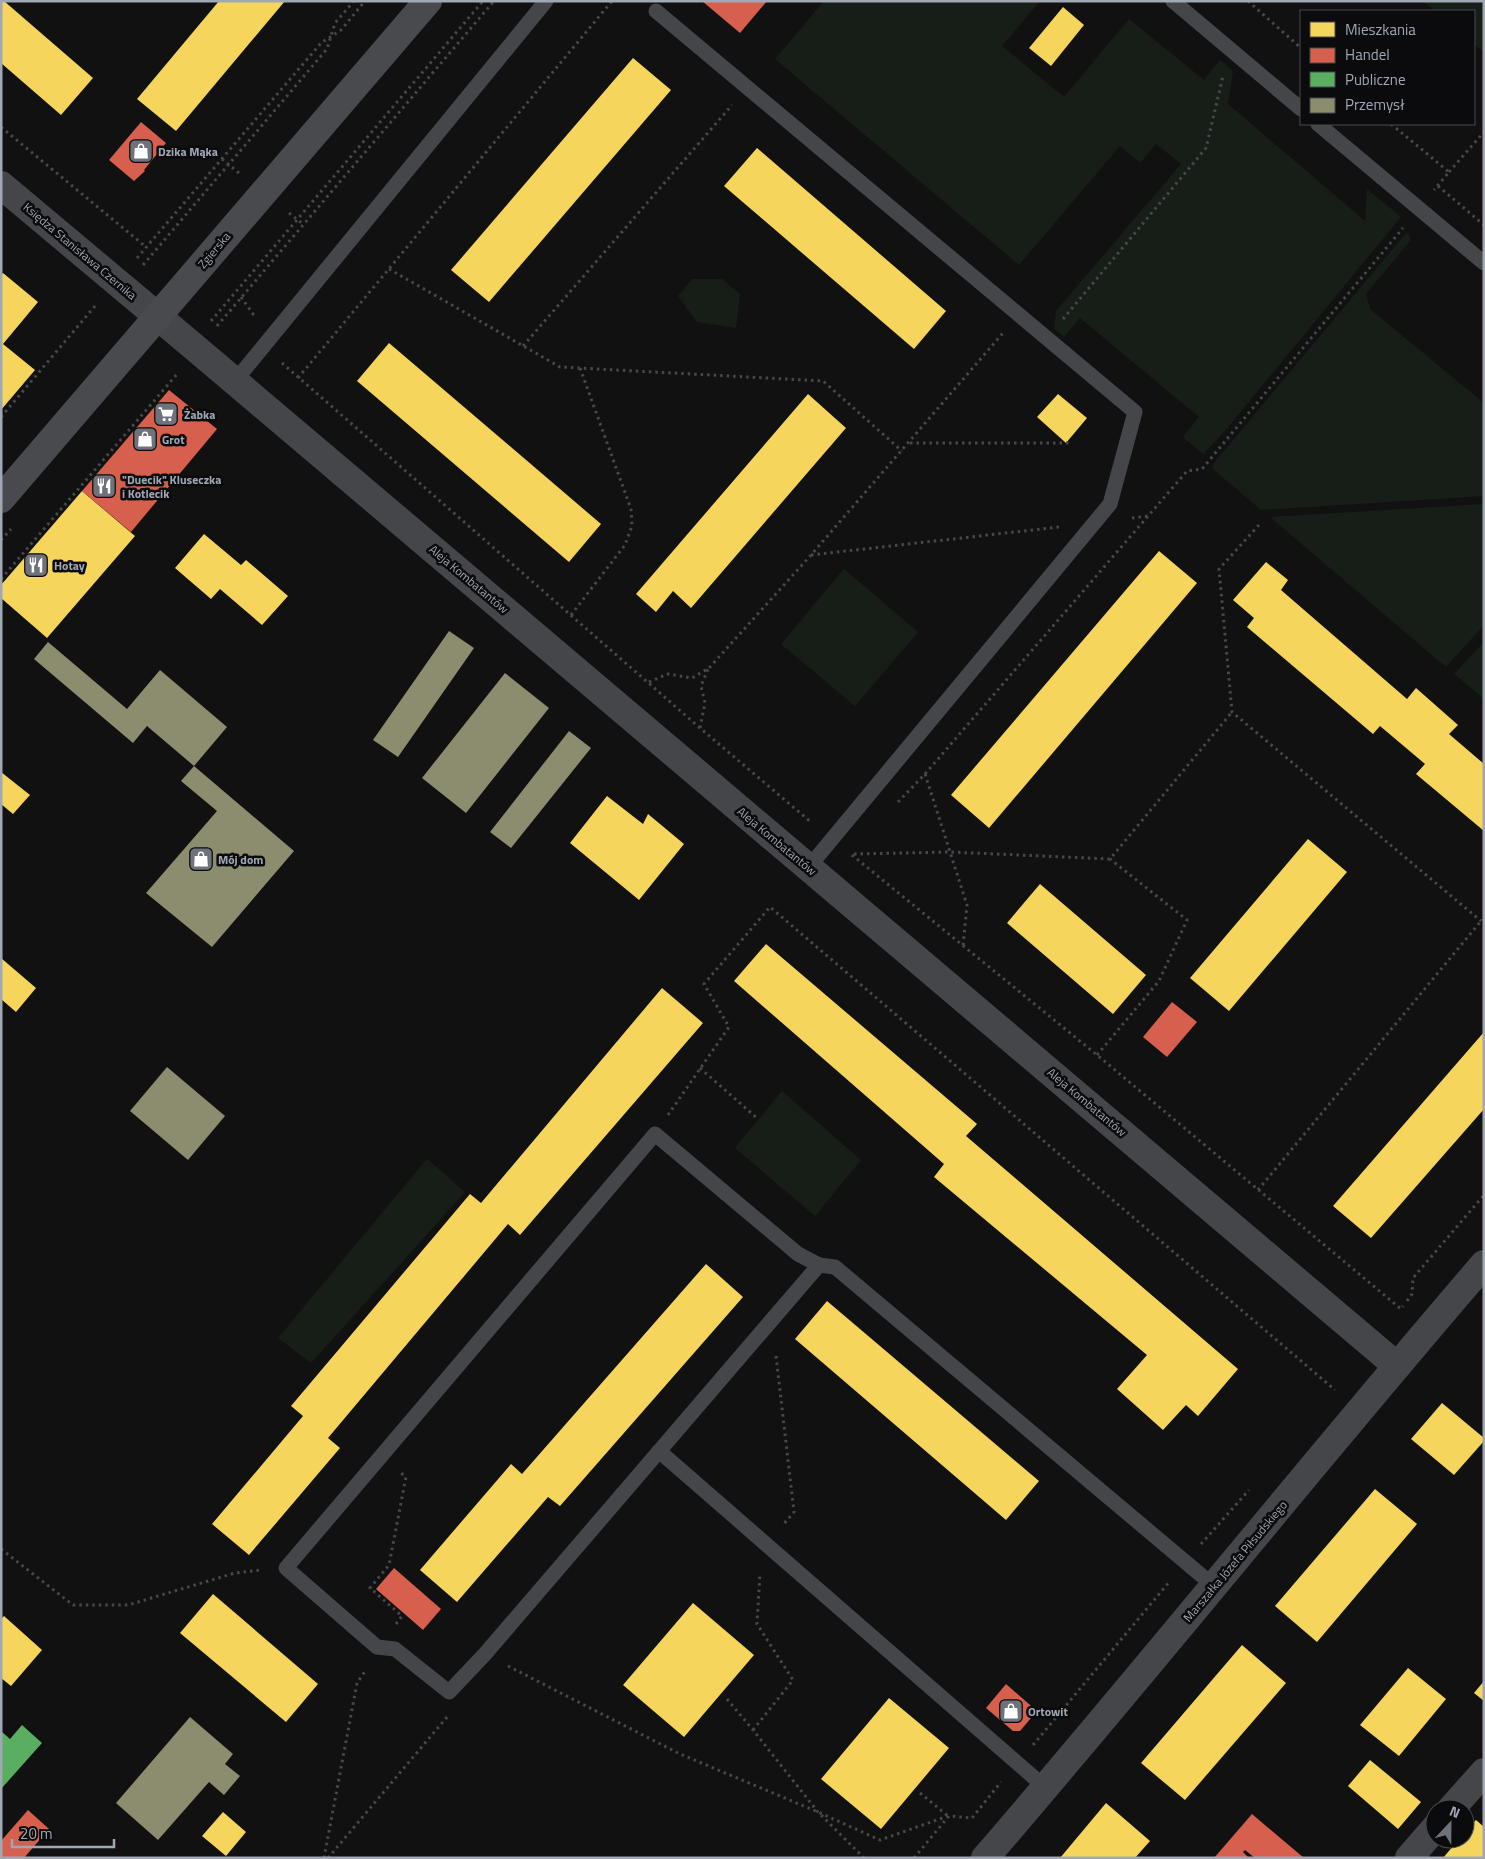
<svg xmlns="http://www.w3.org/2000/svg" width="1485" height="1859" viewBox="0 0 1485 1859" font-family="'Titillium Web',sans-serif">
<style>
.green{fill:#171e17}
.homes{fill:#f6d55c}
.shops{fill:#d6604d}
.public{fill:#5aae61}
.industry{fill:#8c8c6e}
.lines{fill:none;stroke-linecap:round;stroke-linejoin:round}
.path{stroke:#46484c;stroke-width:3;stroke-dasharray:2.5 4;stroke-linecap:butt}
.lane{stroke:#45464a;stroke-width:15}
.street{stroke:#45464a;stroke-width:28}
.secondary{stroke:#484a4e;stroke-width:28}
.labels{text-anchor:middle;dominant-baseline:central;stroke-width:5;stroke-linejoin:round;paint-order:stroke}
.poi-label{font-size:12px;font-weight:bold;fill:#a0a8b4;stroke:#0b0b0d;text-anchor:start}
.street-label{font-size:12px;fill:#a0a8b4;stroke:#0b0b0d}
</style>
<rect width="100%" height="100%" fill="#111"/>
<g class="green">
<path d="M 824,1 L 1040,1 L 1002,46 L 1064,97 L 1129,19 L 1204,80 L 1220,60 L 1233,71 L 1228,104 L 1365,221 L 1367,189 L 1401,217 L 1225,431 L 1203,454 L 1183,437 L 1199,417 L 1080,318 L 1064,337 L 1054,329 L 1056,311 L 1181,164 L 1156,144 L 1140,163 L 1120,146 L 1019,265 L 775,59 Z"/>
<path d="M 1423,1 L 1484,1 L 1484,52 L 1474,44 L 1474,11 L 1435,11 Z"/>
<path d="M 1406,233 L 1410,236 L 1410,241 L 1366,294 L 1370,309 L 1484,403 L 1484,496 L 1261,510 L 1213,469 L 1213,464 Z"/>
<path d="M 692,279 L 722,279 L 740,294 L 736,328 L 697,322 L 678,296 Z"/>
<path d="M 1484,504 L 1484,625 L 1446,667 L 1270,517 Z"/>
<path d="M 844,569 L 918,632 L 855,706 L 781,644 Z"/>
<path d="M 1484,642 L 1484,699 L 1454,674 Z"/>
<path d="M 782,1091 L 861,1160 L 815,1216 L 735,1148 Z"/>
<path d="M 427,1159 L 465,1192 L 311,1363 L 278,1338 Z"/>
</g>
<g class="homes">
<path d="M 1,1 L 4,1 L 93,78 L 61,115 L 1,63 Z"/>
<path d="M 219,1 L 285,1 L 176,131 L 137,99 Z"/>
<path d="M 1063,7 L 1084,25 L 1051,66 L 1029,48 Z"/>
<path d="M 633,58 L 671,90 L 489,302 L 451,270 Z"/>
<path d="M 757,148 L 946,311 L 914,349 L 724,186 Z"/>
<path d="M 3,273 L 38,302 L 3,344 L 35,370 L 1,410 L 1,275 Z"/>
<path d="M 389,343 L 601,524 L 569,562 L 357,381 Z"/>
<path d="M 808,394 L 846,428 L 691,608 L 673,591 L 656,612 L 636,594 Z"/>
<path d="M 1058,394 L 1087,418 L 1066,443 L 1037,417 Z"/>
<path d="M 82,491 L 135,536 L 47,638 L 1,598 L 1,585 Z"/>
<path d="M 204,534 L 241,565 L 246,560 L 288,596 L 262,625 L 220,589 L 211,599 L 175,568 Z"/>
<path d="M 1159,551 L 1197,583 L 989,828 L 951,795 Z"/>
<path d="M 1266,562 L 1288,580 L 1281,590 L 1407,699 L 1416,688 L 1458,725 L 1449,734 L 1484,764 L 1484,831 L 1416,774 L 1425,764 L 1380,726 L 1373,734 L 1247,627 L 1254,618 L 1233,600 Z"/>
<path d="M 1,772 L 30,795 L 13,814 L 1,804 Z"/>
<path d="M 607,796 L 643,824 L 648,814 L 684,844 L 639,900 L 570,843 Z"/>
<path d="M 1308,839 L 1347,872 L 1229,1011 L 1190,978 Z"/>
<path d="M 1040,884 L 1146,975 L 1113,1014 L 1007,923 Z"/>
<path d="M 766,944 L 977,1124 L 966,1136 L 1238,1369 L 1198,1416 L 1186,1405 L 1163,1430 L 1117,1389 L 1147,1355 L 934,1177 L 944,1164 L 734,981 Z"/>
<path d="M 1,958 L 36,988 L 16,1012 L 1,999 Z"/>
<path d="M 662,988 L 703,1023 L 520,1235 L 508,1224 L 328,1438 L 340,1448 L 249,1555 L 212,1524 L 303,1416 L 291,1406 L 470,1194 L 481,1203 Z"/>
<path d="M 1484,1032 L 1484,1109 L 1371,1238 L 1333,1206 Z"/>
<path d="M 706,1264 L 743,1297 L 560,1506 L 548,1497 L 457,1602 L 420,1570 L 511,1464 L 522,1474 Z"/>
<path d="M 827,1301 L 1039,1481 L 1006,1520 L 795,1339 Z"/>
<path d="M 1442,1403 L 1484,1438 L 1484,1441 L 1454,1475 L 1411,1439 Z"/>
<path d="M 1375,1489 L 1417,1524 L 1317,1642 L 1275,1606 Z"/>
<path d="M 213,1594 L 318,1684 L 286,1722 L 180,1633 Z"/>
<path d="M 693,1603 L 754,1655 L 684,1737 L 623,1685 Z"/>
<path d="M 4,1616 L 42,1650 L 11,1686 L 1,1678 L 1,1619 Z"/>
<path d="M 1242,1645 L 1286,1683 L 1185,1800 L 1141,1763 Z"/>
<path d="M 1408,1668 L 1446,1699 L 1399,1756 L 1360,1725 Z"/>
<path d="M 1484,1681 L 1484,1701 L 1474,1693 Z"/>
<path d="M 889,1698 L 949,1748 L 881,1829 L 821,1779 Z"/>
<path d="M 1370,1760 L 1421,1802 L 1398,1829 L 1348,1786 Z"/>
<path d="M 1106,1803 L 1150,1841 L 1135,1858 L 1060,1858 Z"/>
<path d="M 223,1812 L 246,1832 L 226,1856 L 202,1836 Z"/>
<path d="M 1476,1820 L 1484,1827 L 1484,1858 L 1443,1858 L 1459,1839 L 1465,1839 L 1465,1832 Z"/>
</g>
<g class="shops">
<path d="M 702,1 L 767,1 L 740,33 Z"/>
<path d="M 141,122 L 166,143 L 144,170 L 145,171 L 134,181 L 109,160 Z"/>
<path d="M 169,390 L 217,429 L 131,532 L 82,491 Z"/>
<path d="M 1172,1002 L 1197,1022 L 1167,1057 L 1143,1037 Z"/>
<path d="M 394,1568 L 441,1609 L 423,1630 L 376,1589 Z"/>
<path d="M 1006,1684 L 1037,1711 L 1020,1731 L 1013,1731 L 986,1708 Z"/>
<path d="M 28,1810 L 49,1829 L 24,1858 L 1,1858 L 1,1841 Z"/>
<path d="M 1252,1814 L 1266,1826 L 1304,1858 L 1255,1858 L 1245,1850 L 1243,1852 L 1249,1858 L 1214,1858 Z"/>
</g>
<path class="public" d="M 22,1725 L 42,1743 L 1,1789 L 1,1731 L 10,1739 Z"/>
<g class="industry">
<path d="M 449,631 L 474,648 L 398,757 L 373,740 Z"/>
<path d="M 48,642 L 127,709 L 160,670 L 227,727 L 194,766 L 147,726 L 133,743 L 34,659 Z"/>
<path d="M 505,673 L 549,708 L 466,813 L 422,778 Z"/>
<path d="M 569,731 L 591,748 L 511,848 L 490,832 Z"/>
<path d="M 194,766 L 294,851 L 212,947 L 146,893 L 217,811 L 181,781 Z"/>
<path d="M 167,1067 L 225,1116 L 188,1160 L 130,1111 Z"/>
<path d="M 190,1717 L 233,1754 L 225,1764 L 240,1776 L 224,1795 L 209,1782 L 158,1840 L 116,1803 Z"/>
</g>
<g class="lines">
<g class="path">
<path d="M 1248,1 L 1301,48"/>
<path d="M 1391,124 L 1449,172 L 1434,190"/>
<path d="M 1,127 L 146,247"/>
<path d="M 222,159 L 239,173"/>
<path d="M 1449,172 L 1484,132"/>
<path d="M 1438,186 L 1484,225"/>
<path d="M 289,213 L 304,225"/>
<path d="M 137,258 L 321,43 L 341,30 L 365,1"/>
<path d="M 143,265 L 327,49 L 335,23 L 354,1"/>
<path d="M 389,269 L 560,367 L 823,381 L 902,451"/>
<path d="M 241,297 L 255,317"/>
<path d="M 1063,319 L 1206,148 L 1223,76"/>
<path d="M 211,321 L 483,1"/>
<path d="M 217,326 L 494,1"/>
<path d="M 523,346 L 732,105"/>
<path d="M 282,363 L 700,728 L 812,823"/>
<path d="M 298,378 L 612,1"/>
<path d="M 1,417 L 95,306"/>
<path d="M 910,443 L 1072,443"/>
<path d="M 1132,518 L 1148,516"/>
<path d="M 1259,525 L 1219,569 L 1232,712 L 1481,921"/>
<path d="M 1,540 L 11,529"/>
<path d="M 811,555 L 1059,527"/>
<path d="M 1,579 L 178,373"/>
<path d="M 571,615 L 625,545 L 632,526 L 631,509 L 580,368"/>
<path d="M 649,682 L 668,674 L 692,678 L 709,668 L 811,555 L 1003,333"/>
<path d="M 700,728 L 705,703 L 701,686 L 708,669"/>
<path d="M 925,774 L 967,905 L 963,946"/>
<path d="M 898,802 L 925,774 L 1187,471 L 1202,469 L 1403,228"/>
<path d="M 854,854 L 950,852 L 1110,859 L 1232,712"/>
<path d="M 852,855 L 1097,1055 L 1401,1309 L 1403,1306"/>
<path d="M 1097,1055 L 1159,981 L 1187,920 L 1110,859"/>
<path d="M 700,1068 L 758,1119"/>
<path d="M 668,1115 L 729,1027 L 704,984 L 770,907 L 1335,1390"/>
<path d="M 1258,1190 L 1481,921 L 1484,920"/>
<path d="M 1407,1301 L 1412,1294 L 1413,1278 L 1484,1195"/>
<path d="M 776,1356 L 794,1512 L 782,1526"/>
<path d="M 1201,1544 L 1249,1490"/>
<path d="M 1,1549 L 73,1605 L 128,1605 L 235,1573 L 261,1570"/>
<path d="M 396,1624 L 402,1616 L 370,1588 L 389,1565 L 406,1477 L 401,1473"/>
<path d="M 508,1666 L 680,1754 L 818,1812 L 880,1840 L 948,1816"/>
<path d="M 727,1699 L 753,1730 L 818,1812 L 864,1858"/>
<path d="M 753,1730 L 793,1680 L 757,1624 L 760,1573"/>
<path d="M 1033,1745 L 1170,1581"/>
<path d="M 920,1793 L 948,1816"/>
<path d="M 324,1858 L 357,1683 L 366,1670"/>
<path d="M 328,1858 L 447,1717"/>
<path d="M 914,1858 L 949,1816 L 972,1818 L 1001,1782"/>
</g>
<g class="lane">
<path d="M 1173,1 L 1301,109"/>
<path d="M 656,11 L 1135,412 L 1110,504 L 808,868"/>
<path d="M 1318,124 L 1484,263"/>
<path d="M 235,381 L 546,1"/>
<path d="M 655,1134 L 798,1254 L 819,1265 L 485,1654 L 449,1692 L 395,1649 L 377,1647 L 286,1568 Z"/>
<path d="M 819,1265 L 835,1267 L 1214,1586"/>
<path d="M 659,1451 L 1046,1788"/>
</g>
<g class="street">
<path d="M 1,185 L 187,341 L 1397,1366"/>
<path d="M 1451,1809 L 1484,1772"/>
<path d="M 985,1858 C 1154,1662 1315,1460 1484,1264"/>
<path d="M 1409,1858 L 1435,1828"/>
</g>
<path class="secondary" d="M 1,499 L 428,1"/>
</g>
<defs>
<g id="shop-square" transform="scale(1.25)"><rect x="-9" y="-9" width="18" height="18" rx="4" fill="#6e737b" stroke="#0b0b0d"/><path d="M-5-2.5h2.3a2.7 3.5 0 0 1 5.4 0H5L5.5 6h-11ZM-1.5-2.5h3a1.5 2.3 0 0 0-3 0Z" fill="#fff"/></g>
<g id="supermarket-square" transform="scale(1.25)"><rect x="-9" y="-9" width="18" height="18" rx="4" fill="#6e737b" stroke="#0b0b0d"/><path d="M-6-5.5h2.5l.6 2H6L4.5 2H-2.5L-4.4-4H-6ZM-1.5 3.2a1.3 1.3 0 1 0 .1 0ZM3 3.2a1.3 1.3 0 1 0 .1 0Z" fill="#fff"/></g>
<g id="restaurant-square" transform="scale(1.25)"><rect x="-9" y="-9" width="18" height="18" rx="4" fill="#6e737b" stroke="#0b0b0d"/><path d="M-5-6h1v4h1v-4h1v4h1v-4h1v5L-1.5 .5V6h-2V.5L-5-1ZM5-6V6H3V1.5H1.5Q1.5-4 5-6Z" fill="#fff"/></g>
</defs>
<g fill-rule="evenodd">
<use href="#shop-square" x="141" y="151"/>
<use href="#supermarket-square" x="166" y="414"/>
<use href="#shop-square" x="145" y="439"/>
<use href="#restaurant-square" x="104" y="486"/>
<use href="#restaurant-square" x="36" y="565"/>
<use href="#shop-square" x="201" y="859"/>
<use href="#shop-square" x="1011" y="1711"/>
</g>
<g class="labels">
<g class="poi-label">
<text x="158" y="151">Dzika Mąka</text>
<text x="184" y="414">Żabka</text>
<text x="162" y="439">Grot</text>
<text x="122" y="479">"Duecik" Kluseczka<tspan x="122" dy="14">i Kotlecik</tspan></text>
<text x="54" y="565">Hotay</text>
<text x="218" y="859">Mój dom</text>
<text x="1028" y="1711">Ortowit</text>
</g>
<g class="street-label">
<text transform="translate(214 250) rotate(-50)">Zgierska</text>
<text transform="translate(80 251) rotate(40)">Księdza Stanisława Czernika</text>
<text transform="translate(469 579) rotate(40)">Aleja Kombatantów</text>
<text transform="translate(777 841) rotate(40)">Aleja Kombatantów</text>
<text transform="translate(1087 1102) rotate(40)">Aleja Kombatantów</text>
<text transform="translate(1235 1561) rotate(-50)">Marszałka Józefa Piłsudskiego</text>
</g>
</g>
<rect width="1485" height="1859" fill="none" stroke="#a0a8b4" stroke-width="5"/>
<rect x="1300" y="10" width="175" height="115" fill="#0b0b0d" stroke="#474a50"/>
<rect x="1310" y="22" width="25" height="15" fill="#f6d55c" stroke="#474a50"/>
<text x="1345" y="35" font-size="15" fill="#a0a8b4">Mieszkania</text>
<rect x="1310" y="48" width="25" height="15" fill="#d6604d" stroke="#474a50"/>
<text x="1345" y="60" font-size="15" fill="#a0a8b4">Handel</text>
<rect x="1310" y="72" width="25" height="15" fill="#5aae61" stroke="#474a50"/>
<text x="1345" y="85" font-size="15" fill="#a0a8b4">Publiczne</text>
<rect x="1310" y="98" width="25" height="15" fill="#8c8c6e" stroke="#474a50"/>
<text x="1345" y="110" font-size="15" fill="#a0a8b4">Przemysł</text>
<g transform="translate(1450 1824) rotate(22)"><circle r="24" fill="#0b0b0d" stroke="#474a50"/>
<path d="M0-4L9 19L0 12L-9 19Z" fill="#6e737b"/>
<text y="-8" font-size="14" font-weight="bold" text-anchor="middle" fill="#a0a8b4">N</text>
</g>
<path d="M12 1839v8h102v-8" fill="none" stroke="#a0a8b4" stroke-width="2.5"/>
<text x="20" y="1839" font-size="15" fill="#a0a8b4" stroke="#0b0b0d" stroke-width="4" paint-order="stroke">20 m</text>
</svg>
